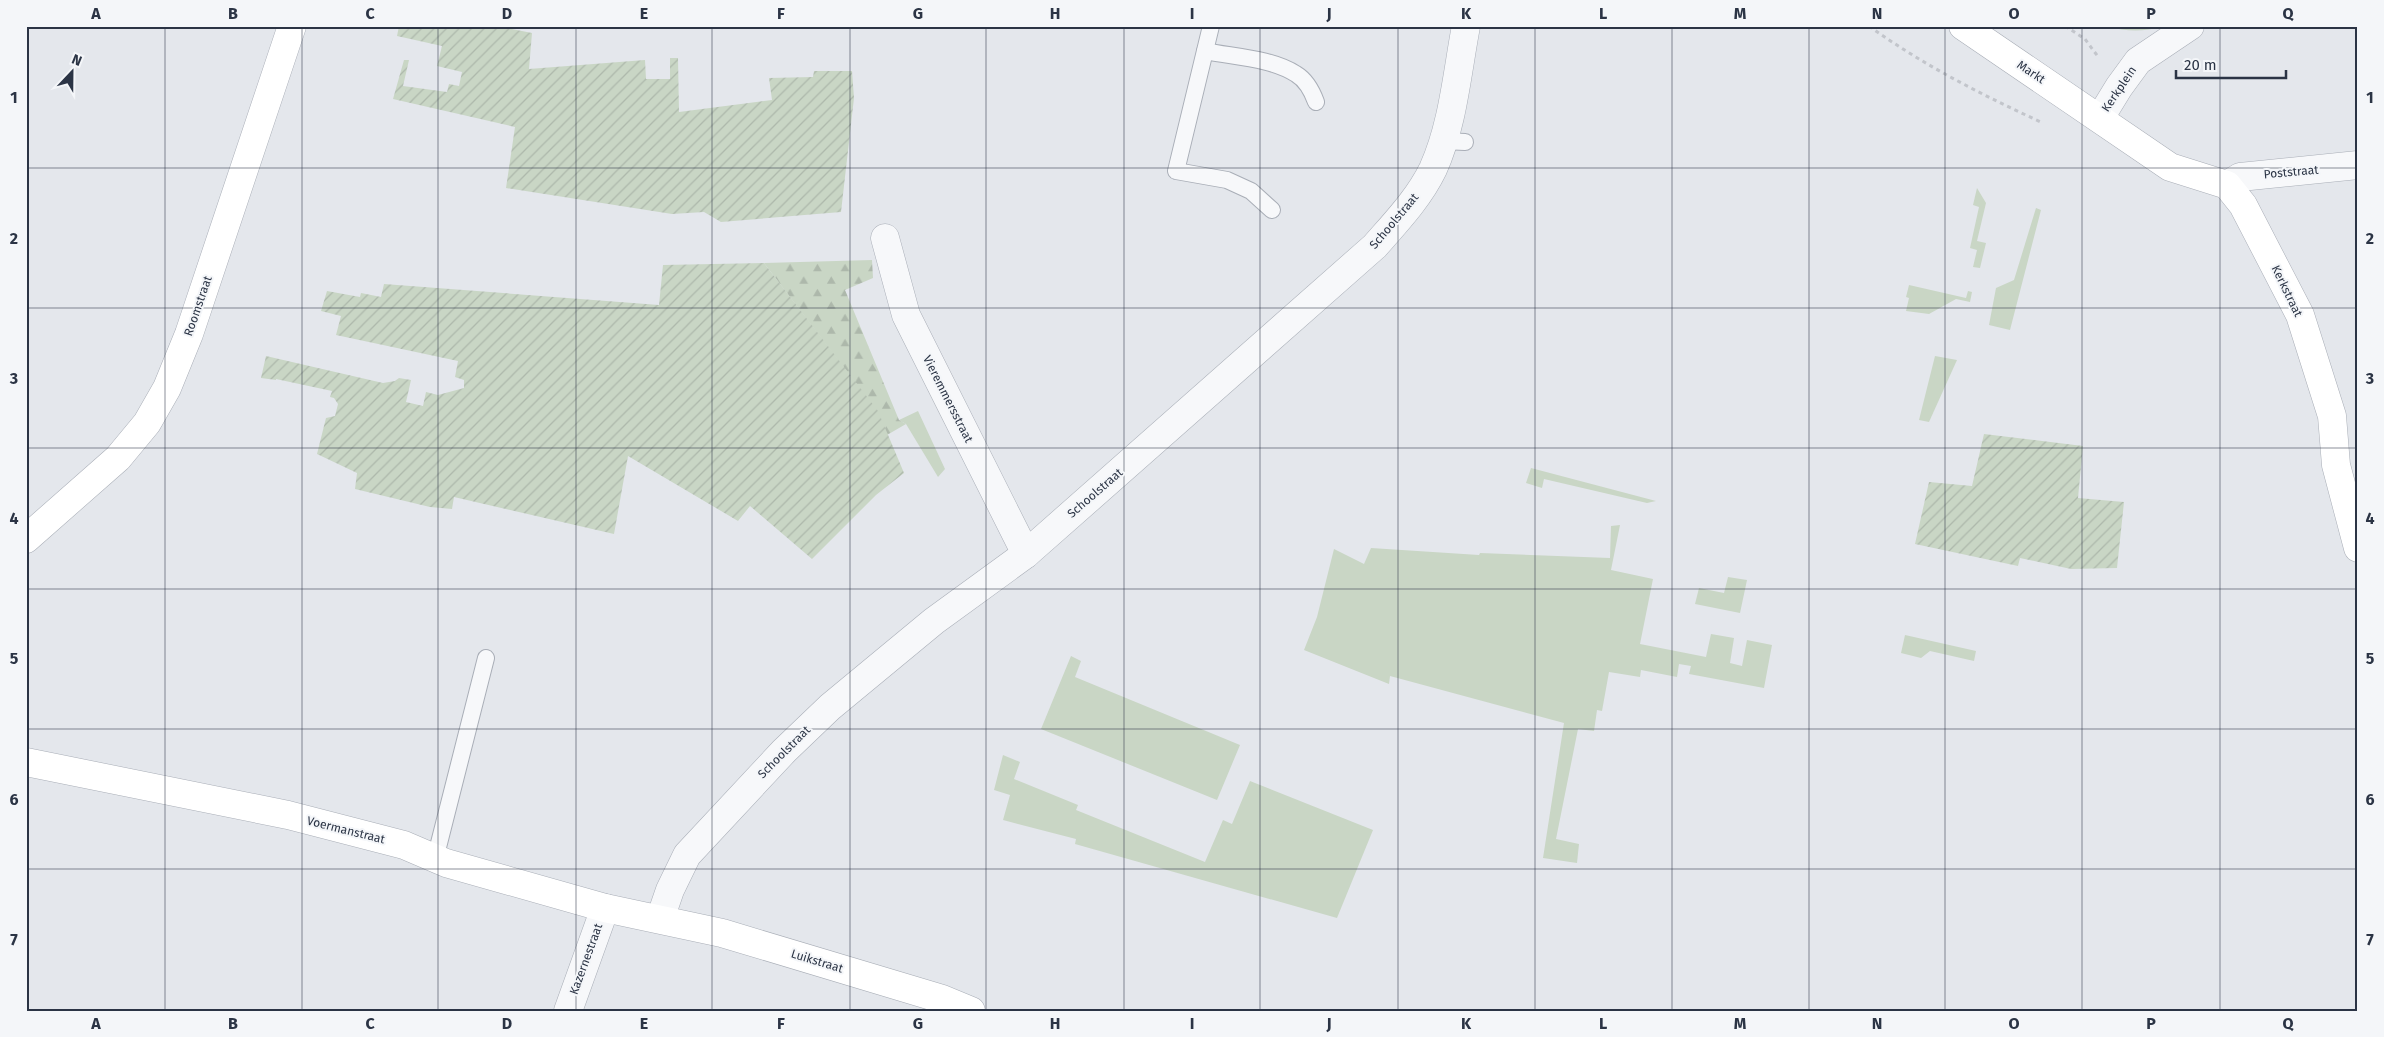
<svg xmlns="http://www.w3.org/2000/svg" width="2384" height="1037" viewBox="0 0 2384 1037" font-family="'Fira Sans',sans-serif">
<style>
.grass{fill:#c9d6c5}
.forest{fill:url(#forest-firs)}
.garden{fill:url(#garden-furrows)}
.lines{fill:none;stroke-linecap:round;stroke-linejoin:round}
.lane-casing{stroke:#a9aeb7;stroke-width:18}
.street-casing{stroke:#a9aeb7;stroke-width:29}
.secondary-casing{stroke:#a9aeb7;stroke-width:29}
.path{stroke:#c2c5cb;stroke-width:3;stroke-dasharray:4 4;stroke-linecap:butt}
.lane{stroke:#f7f8fa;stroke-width:16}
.street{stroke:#f7f8fa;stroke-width:28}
.secondary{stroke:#fff;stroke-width:28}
.grid{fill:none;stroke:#2b3445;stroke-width:1;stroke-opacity:0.55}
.labels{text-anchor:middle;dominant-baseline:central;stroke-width:4;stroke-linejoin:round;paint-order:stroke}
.street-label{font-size:12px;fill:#2b3445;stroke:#f4f6f9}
.neatline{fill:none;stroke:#2b3445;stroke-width:2}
.grid-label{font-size:16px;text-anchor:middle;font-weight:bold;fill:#2b3445}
</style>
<defs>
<pattern id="forest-firs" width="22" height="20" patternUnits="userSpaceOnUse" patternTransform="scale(1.25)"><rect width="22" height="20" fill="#c9d6c5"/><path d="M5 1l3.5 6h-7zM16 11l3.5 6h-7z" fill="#adb8ab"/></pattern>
<pattern id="garden-furrows" width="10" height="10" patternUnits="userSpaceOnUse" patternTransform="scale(1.25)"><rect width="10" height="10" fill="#c9d6c5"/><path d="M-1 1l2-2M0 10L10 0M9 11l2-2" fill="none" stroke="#adb8ab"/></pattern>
</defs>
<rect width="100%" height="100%" fill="#e4e7ec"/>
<g class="grass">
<path d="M 2107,26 L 2163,26 C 2144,32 2127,32 2107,26 Z"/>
<path d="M 1977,188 L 1986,203 L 1977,241 L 1986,243 L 1980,268 L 1973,267 L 1977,250 L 1970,248 L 1979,207 L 1973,205 Z"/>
<path d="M 2036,208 L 2041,210 L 2010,330 L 1989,325 L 1996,288 L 2014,280 Z"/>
<path d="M 1909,285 L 1966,298 L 1968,291 L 1972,292 L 1970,302 L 1956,299 L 1929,314 L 1906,311 L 1909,298 L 1906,297 Z"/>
<path d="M 1935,356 L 1957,360 L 1929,422 L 1919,420 Z"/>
<path d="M 918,411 L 945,469 L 938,477 L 906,424 L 899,420 Z"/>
<path d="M 1531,468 L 1656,501 L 1647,503 L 1544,479 L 1542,488 L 1526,483 Z"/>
<path d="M 1620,525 L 1611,570 L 1653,579 L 1640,644 L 1706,657 L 1711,634 L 1734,638 L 1730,663 L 1742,666 L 1747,640 L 1772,645 L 1764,688 L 1689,674 L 1691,666 L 1679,664 L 1677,677 L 1641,670 L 1640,677 L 1609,672 L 1602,711 L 1597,710 L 1594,731 L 1578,729 L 1556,839 L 1579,844 L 1577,863 L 1543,858 L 1564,723 L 1390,676 L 1389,684 L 1304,650 L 1317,617 L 1334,549 L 1364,564 L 1371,548 L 1479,555 L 1480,553 L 1610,558 L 1611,526 Z"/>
<path d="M 1728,577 L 1747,580 L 1740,613 L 1695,604 L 1699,588 L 1724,593 Z"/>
<path d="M 1905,635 L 1976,651 L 1974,661 L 1930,651 L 1921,658 L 1901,653 Z"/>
<path d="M 1071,656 L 1081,661 L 1075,677 L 1240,745 L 1217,800 L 1041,729 Z"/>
<path d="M 1003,755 L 1020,762 L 1014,779 L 1078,805 L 1076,810 L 1205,862 L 1223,820 L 1232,824 L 1250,781 L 1373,830 L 1337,918 L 1075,844 L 1076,839 L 1003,820 L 1010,795 L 994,790 Z"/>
</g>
<path class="forest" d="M 872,260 L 873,278 L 845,290 L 899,420 L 906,424 L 887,435 L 877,411 L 764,263 Z"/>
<g class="garden">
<path d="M 399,26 L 496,26 L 532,33 L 529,69 L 645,60 L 646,79 L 670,79 L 670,58 L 678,58 L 679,112 L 772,100 L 769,78 L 813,77 L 814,71 L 852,71 L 854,98 L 841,212 L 721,222 L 704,212 L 672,214 L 506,188 L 515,127 L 393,99 L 404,60 L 409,60 L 403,86 L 447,92 L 449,84 L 459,86 L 462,72 L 437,66 L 442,46 L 397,36 Z"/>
<path d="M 764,263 L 878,411 L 904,473 L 876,495 L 812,559 L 750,506 L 738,521 L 628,456 L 614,534 L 454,497 L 452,509 L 430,507 L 355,489 L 357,473 L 317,454 L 326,418 L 335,416 L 338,404 L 334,398 L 330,397 L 332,391 L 276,379 L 276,380 L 261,378 L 266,356 L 383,383 L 395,381 L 399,378 L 411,380 L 406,402 L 423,406 L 426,392 L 438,395 L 464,388 L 464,380 L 455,377 L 458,361 L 336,335 L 341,316 L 321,311 L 327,291 L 360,297 L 361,293 L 381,297 L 384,284 L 659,305 L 663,265 Z"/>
<path d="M 1984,434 L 2083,446 L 2078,498 L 2124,502 L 2117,568 L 2071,569 L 2020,558 L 2018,566 L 1915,544 L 1929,482 L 1972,486 Z"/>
</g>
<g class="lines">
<g class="lane-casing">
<g id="lane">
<path d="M 1211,26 L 1176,171 L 1227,180 L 1251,191 L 1272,210"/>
<path d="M 1205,51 C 1234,57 1271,58 1296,74 C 1306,80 1312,91 1316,102"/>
<path d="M 1444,141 L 1465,142"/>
<path d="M 435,859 L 486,658"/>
</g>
</g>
<g class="street-casing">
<g id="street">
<path d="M 2100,118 L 2119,87 L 2138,61 L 2190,26"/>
<path d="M 2227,185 L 2240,177 L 2358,165"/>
<path d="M 885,238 L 906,315 L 1026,554"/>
<path d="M 660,919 L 670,890 L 687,855 L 784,751 L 830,707 L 934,621 L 1026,554 L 1375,246 C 1396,222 1419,198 1433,169 C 1453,125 1457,73 1466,26"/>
<path d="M 568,1011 L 605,908"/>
</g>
</g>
<g class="secondary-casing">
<g id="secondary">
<path d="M 1963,26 L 2170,167 L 2227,185 L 2243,205 L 2300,315 L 2332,416 L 2336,465 L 2358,548"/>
<path d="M 26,539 L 118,458 L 147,423 L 167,388 L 189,334 L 292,26"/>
<path d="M 26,762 L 288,815 L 404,845 L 446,863 L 605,908 L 722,933 L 942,999 L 971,1011"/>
</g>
</g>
<g class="path">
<path d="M 1869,26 C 1923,65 1982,95 2043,123"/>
<path d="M 2065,26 L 2085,39 L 2099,58"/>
</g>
<use href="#lane" class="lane"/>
<use href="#street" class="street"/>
<use href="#secondary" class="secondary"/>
</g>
<path class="grid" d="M 165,26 L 165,1011M 302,26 L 302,1011M 438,26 L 438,1011M 576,26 L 576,1011M 712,26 L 712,1011M 850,26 L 850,1011M 986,26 L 986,1011M 1124,26 L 1124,1011M 1260,26 L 1260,1011M 1398,26 L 1398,1011M 1535,26 L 1535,1011M 1672,26 L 1672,1011M 1809,26 L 1809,1011M 1945,26 L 1945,1011M 2082,26 L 2082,1011M 2220,26 L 2220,1011M 26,168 L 2358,168M 26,308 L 2358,308M 26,448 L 2358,448M 26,589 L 2358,589M 26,729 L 2358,729M 26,869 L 2358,869"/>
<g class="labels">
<g class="street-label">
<text transform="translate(2031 72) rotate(34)">Markt</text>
<text transform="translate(2119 89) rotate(-56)">Kerkplein</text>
<text transform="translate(2291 172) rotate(-5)">Poststraat</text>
<text transform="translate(1394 221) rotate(-50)">Schoolstraat</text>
<text transform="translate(2287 291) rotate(64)">Kerkstraat</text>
<text transform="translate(198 306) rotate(-71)">Roomstraat</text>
<text transform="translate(948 399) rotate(63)">Vieremmersstraat</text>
<text transform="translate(1095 493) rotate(-41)">Schoolstraat</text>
<text transform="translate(784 752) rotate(-45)">Schoolstraat</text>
<text transform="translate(346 830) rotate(14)">Voermanstraat</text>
<text transform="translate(586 959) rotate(-70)">Kazernestraat</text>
<text transform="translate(817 961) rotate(17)">Luikstraat</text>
</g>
</g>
<rect width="2384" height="1037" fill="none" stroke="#f4f6f9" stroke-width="55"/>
<g transform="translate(72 72) rotate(22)" stroke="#f4f6f9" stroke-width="4" paint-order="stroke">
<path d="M0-4L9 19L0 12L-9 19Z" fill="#2b3445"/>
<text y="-8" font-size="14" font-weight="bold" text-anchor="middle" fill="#2b3445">N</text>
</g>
<path d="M2176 70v8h110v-8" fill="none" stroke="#2b3445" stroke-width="2.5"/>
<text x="2184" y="70" font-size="15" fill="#2b3445" stroke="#f4f6f9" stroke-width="4" paint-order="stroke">20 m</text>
<rect x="28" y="28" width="2328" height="982" class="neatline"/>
<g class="grid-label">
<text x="96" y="19">A</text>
<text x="233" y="19">B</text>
<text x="370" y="19">C</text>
<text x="507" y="19">D</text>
<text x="644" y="19">E</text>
<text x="781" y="19">F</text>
<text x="918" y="19">G</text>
<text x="1055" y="19">H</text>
<text x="1192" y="19">I</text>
<text x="1329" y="19">J</text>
<text x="1466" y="19">K</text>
<text x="1603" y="19">L</text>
<text x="1740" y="19">M</text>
<text x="1877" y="19">N</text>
<text x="2014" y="19">O</text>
<text x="2151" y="19">P</text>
<text x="2288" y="19">Q</text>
<text x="14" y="103">1</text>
<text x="2370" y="103">1</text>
<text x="14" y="244">2</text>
<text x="2370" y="244">2</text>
<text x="14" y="384">3</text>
<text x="2370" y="384">3</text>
<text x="14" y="524">4</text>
<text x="2370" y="524">4</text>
<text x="14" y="664">5</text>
<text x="2370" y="664">5</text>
<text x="14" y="805">6</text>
<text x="2370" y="805">6</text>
<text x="14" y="945">7</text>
<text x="2370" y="945">7</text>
<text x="96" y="1029">A</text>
<text x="233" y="1029">B</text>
<text x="370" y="1029">C</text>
<text x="507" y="1029">D</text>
<text x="644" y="1029">E</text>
<text x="781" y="1029">F</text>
<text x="918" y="1029">G</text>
<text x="1055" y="1029">H</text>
<text x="1192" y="1029">I</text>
<text x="1329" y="1029">J</text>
<text x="1466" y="1029">K</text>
<text x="1603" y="1029">L</text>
<text x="1740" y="1029">M</text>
<text x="1877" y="1029">N</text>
<text x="2014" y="1029">O</text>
<text x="2151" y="1029">P</text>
<text x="2288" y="1029">Q</text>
</g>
</svg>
